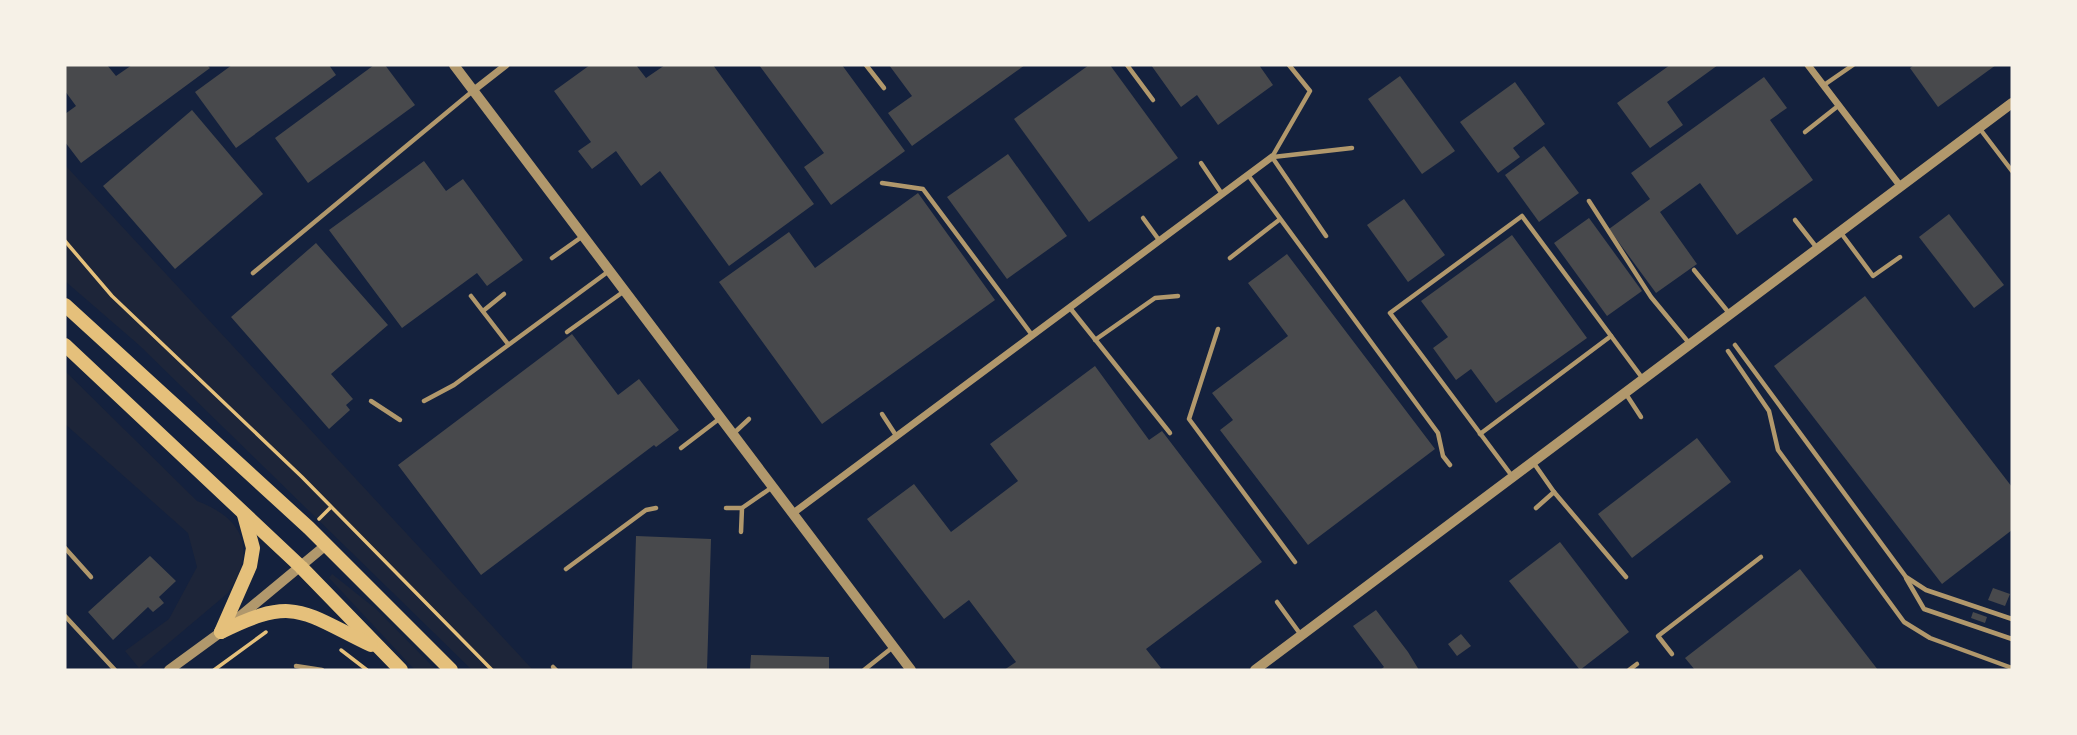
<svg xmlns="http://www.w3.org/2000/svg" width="2077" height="735" viewBox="0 0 2077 735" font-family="'Space Grotesk',sans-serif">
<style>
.green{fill:#1d2539}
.building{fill:#48494c}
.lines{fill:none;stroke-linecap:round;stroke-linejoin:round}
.path{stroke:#e5c07b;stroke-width:3.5}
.service{stroke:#b1986c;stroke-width:4.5}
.minor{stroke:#b1986c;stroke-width:7}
.tertiary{stroke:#b1986c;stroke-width:10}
.trunk{stroke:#e5c07b;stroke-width:14}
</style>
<rect width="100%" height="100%" fill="#14213d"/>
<g class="green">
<path d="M 65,165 L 533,670 L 472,670 L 139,345 L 65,281 Z"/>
<path d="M 65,371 L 197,501 C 244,519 257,549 228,593 L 139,668 L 125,651 L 169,619 L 197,567 L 188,533 L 65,424 Z"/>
<path d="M 332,574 L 376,609 L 436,670 L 415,670 L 332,581 L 329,578 Z"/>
</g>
<g class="building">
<path d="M 65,65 L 107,65 L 116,76 L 132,65 L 207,65 L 210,68 L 81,163 L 65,142 L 65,114 L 76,106 L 65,91 Z"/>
<path d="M 232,65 L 329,65 L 336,75 L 236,148 L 195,92 Z"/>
<path d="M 374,65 L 385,65 L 415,105 L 308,183 L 275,138 Z"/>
<path d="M 590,65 L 636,65 L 646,78 L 665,65 L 713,65 L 814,204 L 729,266 L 660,171 L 641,186 L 616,151 L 592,169 L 578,151 L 591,142 L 554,91 Z"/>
<path d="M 759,65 L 842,65 L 905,151 L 831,205 L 804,167 L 824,153 Z"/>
<path d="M 889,65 L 1025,65 L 912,146 L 888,113 L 912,96 Z"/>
<path d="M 1089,65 L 1110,65 L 1178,158 L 1089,222 L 1014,119 Z"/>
<path d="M 1151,65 L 1259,65 L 1273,85 L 1218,125 L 1197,95 L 1181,107 Z"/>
<path d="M 1670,65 L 1718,65 L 1667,102 L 1683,125 L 1650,148 L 1617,103 Z"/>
<path d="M 1914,65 L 1996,65 L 1938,107 L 1910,68 Z"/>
<path d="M 1400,76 L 1455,151 L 1422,174 L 1368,99 Z"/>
<path d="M 1764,77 L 1787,108 L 1770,120 L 1813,180 L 1737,235 L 1700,183 L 1660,212 L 1697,264 L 1656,293 L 1609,229 L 1650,199 L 1631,173 Z"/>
<path d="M 1515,82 L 1545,124 L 1513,148 L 1520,157 L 1498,173 L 1460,122 Z"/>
<path d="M 192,110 L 263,194 L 175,269 L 103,186 Z"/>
<path d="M 1544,146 L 1579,193 L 1539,222 L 1505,175 Z"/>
<path d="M 1008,154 L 1067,236 L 1007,279 L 947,197 Z"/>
<path d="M 424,161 L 446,191 L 463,179 L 523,260 L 487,286 L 477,273 L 402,328 L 329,230 Z"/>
<path d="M 918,193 L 995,300 L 822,424 L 719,282 L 789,232 L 815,268 Z"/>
<path d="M 1404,199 L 1445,255 L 1408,282 L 1367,225 Z"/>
<path d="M 1949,214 L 2004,285 L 1974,308 L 1919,237 Z"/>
<path d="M 1589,218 L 1642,291 L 1607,316 L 1554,243 Z"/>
<path d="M 1512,235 L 1587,338 L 1496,403 L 1471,369 L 1456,380 L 1433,348 L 1448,337 L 1421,301 Z"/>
<path d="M 316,243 L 388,325 L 331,374 L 353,399 L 346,405 L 350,410 L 329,429 L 231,317 Z"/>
<path d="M 1287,254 L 1435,449 L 1308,545 L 1220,430 L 1233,420 L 1212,393 L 1288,336 L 1248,283 Z"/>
<path d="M 1865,296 L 2012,487 L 2012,530 L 1942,584 L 1774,366 Z"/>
<path d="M 572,334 L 618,395 L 639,379 L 679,430 L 656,447 L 654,445 L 481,575 L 398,465 Z"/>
<path d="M 1095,366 L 1149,440 L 1162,431 L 1262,562 L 1146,649 L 1161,668 L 1158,670 L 1004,670 L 1016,662 L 969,600 L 944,619 L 867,519 L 914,484 L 951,532 L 1018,481 L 990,444 Z"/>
<path d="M 1697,438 L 1731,482 L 1632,558 L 1598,514 Z"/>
<path d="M 636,536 L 711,539 L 707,670 L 632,670 Z"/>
<path d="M 1560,542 L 1629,632 L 1580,670 L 1509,581 Z"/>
<path d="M 150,556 L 176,581 L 159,597 L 164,603 L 153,612 L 148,607 L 113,640 L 88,612 Z"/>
<path d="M 1800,569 L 1878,670 L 1695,670 L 1685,658 Z"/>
<path d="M 1993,588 L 2010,594 L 2005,606 L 1988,600 Z"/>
<path d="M 1376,610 L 1408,652 L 1419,670 L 1380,670 L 1384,667 L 1353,626 Z"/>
<path d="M 1973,612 L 1987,617 L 1985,623 L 1971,618 Z"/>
<path d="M 1461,634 L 1471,646 L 1457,656 L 1448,644 Z"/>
<path d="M 751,655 L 829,657 L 829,670 L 750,670 Z"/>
</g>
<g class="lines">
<g class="path">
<path d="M 65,241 L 112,296 L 302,477 L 492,670"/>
<path d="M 319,519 L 330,508"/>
<path d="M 341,650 L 367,670"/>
<path d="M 214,670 L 266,632"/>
</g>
<g class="service">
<path d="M 866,65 L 884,88"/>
<path d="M 1127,65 L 1153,100"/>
<path d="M 1824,85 L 1853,65"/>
<path d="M 1980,129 L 2012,171"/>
<path d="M 1805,132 L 1838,106"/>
<path d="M 1272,157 L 1310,91 L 1289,65"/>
<path d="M 1272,157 L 1326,236"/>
<path d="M 1273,157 L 1352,148"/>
<path d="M 1201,163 L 1222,194"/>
<path d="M 1248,175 L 1438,433 L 1443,456 L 1450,465"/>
<path d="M 882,183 L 923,189 L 1032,335"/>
<path d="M 1589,201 L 1651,297 L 1689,343"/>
<path d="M 1143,218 L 1159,240"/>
<path d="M 1795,220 L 1817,248"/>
<path d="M 1841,233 L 1873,276 L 1900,257"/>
<path d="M 552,258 L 583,236"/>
<path d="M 1230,258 L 1279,220"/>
<path d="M 1694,270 L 1729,313"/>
<path d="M 253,273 L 474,90"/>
<path d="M 471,296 L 508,344"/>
<path d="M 1070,308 L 1170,433"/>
<path d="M 483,311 L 504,294"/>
<path d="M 1218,329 L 1189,419 L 1295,562"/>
<path d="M 567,332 L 623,292"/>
<path d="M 1095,340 L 1155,298 L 1178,296"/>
<path d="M 1735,345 L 1906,577 L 1926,590 L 2012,619"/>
<path d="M 1728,351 L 1769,411 L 1778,450 L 1904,622 L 1930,638 L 2012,668"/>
<path d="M 1626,394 L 1641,417"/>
<path d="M 371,401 L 400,420"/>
<path d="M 424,401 L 454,385 L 609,271"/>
<path d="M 882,414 L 897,437"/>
<path d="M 733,434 L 749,419"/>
<path d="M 1480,434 L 1611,336"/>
<path d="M 681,448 L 719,419"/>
<path d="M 1533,462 L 1554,492 L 1626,577"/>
<path d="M 1512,476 L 1390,313 L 1522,216 L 1643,379"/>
<path d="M 726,508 L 742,508"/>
<path d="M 1536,508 L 1554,492"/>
<path d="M 741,532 L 742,508 L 771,488"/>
<path d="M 65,548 L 91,577"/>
<path d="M 566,569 L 646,510 L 656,508"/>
<path d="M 1906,578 L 1924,609 L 2012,639"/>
<path d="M 1277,602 L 1301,635"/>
<path d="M 65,616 L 115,670"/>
<path d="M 1672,654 L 1658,636 L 1761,557"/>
<path d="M 296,666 L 322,670"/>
<path d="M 553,667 L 556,670"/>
<path d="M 864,670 L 893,647"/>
<path d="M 1629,670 L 1637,664"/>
</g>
<g class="minor">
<path d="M 1808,65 L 1901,187"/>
<path d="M 474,90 L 506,65"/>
<path d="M 792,514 L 1272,157"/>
</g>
<g class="tertiary">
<path d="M 454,65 L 911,670"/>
<path d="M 169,670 L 221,632 L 326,545"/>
<path d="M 1255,670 L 2012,103"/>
</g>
<g class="trunk">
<path d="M 65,305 L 309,528 L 451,670"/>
<path d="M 65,345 L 301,567 L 401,670"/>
<path d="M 221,632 C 295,595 302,612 371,645"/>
<path d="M 221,632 L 250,566 L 253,548 L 244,515"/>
</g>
</g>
<rect width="2077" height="735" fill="none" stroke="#f6f1e7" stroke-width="133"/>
</svg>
